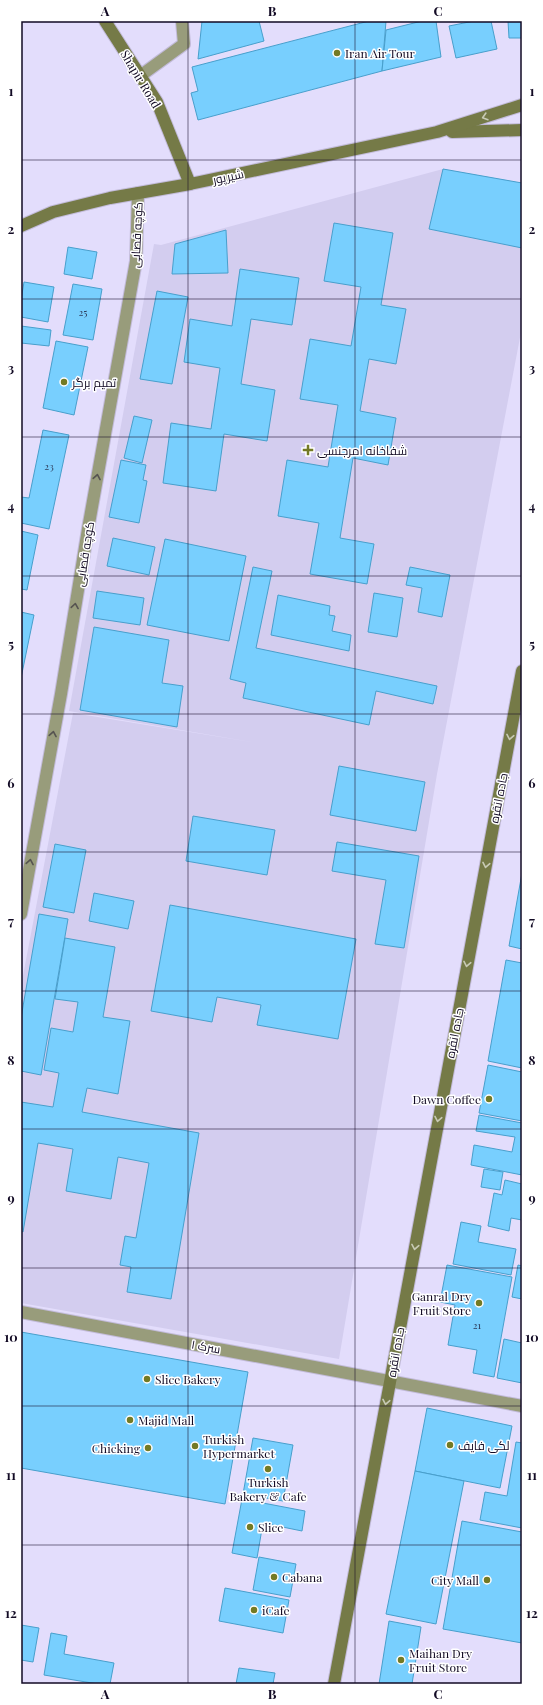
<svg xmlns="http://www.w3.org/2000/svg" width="543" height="1705" viewBox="0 0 543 1705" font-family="'Playfair Display',Cairo,serif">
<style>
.built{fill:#d3cdef}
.building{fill:#78cffe;stroke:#489fcc}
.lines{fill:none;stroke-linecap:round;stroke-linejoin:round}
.lane-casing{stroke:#c2bbd9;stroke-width:14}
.street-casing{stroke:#c2bbd9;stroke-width:14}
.secondary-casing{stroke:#c2bbd9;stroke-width:14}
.lane{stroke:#989c7b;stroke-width:12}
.street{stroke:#989c7b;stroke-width:12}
.secondary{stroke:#757a47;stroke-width:12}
.oneway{stroke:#c8cab5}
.oneway2{stroke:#555350}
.grid{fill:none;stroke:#120a24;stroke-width:1;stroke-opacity:0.55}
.poi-dot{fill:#737a24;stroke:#fff;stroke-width:1.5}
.labels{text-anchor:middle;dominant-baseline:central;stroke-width:3;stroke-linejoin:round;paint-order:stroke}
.number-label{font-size:10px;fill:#2c3b5a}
.poi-label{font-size:12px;fill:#120a24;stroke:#fff;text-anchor:start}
.street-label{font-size:12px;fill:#120a24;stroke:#fff}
.neatline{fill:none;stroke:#120a24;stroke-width:1.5}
.grid-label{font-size:13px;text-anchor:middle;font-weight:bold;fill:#120a24}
</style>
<rect width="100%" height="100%" fill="#e3ddfc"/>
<path class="built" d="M 443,169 L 522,183 L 522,327 L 437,774 L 339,1359 L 21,1303 L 21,986 L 73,713 L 258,743 L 69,711 L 154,244 L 161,245 Z"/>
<g class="building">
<path d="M 202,21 L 259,21 L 264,41 L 198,59 Z"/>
<path d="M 369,21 L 386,21 L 382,71 L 198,120 L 191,93 L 198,91 L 192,67 Z"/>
<path d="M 422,21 L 436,21 L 441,57 L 382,71 L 386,30 Z"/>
<path d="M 474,21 L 491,21 L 497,49 L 456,58 L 449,26 Z"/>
<path d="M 508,21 L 522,21 L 522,38 L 509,38 Z"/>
<path d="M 443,169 L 522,183 L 522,248 L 429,229 Z"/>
<path d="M 334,223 L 393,233 L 381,305 L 406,309 L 396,364 L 369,359 L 360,411 L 396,418 L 388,465 L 353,458 L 340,538 L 374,544 L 367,584 L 310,574 L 319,523 L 278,516 L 287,460 L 328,467 L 338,405 L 300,399 L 310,339 L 351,346 L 361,287 L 324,281 Z"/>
<path d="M 226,230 L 228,273 L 172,274 L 175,244 Z"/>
<path d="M 68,247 L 97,252 L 92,279 L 64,274 Z"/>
<path d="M 240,269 L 299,278 L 292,325 L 251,319 L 241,384 L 275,390 L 267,441 L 224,434 L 216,491 L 163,483 L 171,423 L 211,429 L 220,368 L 184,362 L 190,319 L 232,326 Z"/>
<path d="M 24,282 L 54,287 L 48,322 L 21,317 L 21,300 Z"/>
<path d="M 73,284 L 102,289 L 93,340 L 63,335 Z"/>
<path d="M 157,291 L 188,297 L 172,384 L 140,379 Z"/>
<path d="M 21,326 L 51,330 L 49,346 L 21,343 Z"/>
<path d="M 56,341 L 88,347 L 74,415 L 43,408 Z"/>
<path d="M 134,416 L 152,420 L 142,463 L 124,458 Z"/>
<path d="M 43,430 L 69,435 L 49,529 L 21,523 L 21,497 L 29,498 Z"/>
<path d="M 121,460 L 146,465 L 143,480 L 147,481 L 139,523 L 109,517 Z"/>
<path d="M 21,531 L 38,535 L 27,590 L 21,589 Z"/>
<path d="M 113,538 L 155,547 L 149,575 L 107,566 Z"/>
<path d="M 165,539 L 246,556 L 229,641 L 147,625 Z"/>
<path d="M 253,567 L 272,571 L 256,648 L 437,686 L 433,704 L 376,691 L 369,725 L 243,698 L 246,683 L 230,679 Z"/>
<path d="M 410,567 L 450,575 L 442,617 L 418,612 L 422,588 L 406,585 Z"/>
<path d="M 97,591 L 144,598 L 140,625 L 93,618 Z"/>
<path d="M 374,593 L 403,598 L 397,637 L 368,632 Z"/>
<path d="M 278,595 L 330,606 L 329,615 L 335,616 L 332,631 L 351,635 L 349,651 L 271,635 Z"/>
<path d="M 21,612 L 34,615 L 21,678 Z"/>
<path d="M 94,627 L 169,640 L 162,683 L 183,686 L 177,727 L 80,710 Z"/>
<path d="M 339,766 L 425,782 L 416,831 L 330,815 Z"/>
<path d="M 193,816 L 275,830 L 267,875 L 186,861 Z"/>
<path d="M 337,842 L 419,856 L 404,948 L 375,944 L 386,880 L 332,871 Z"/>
<path d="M 55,844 L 86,850 L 74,913 L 43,907 Z"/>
<path d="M 522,873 L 522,949 L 509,946 Z"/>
<path d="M 94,893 L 134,901 L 128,929 L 89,921 Z"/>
<path d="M 170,905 L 356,939 L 338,1039 L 257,1025 L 261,1005 L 217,997 L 212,1022 L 151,1011 Z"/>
<path d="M 39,914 L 68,919 L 41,1075 L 21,1071 L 21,1018 Z"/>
<path d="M 65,938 L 115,947 L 103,1017 L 130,1021 L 118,1094 L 87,1088 L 82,1112 L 199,1133 L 171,1299 L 127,1292 L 131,1267 L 120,1265 L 125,1236 L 136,1238 L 149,1163 L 118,1157 L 111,1199 L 66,1191 L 73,1149 L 38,1143 L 23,1232 L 21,1231 L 21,1102 L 53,1107 L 59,1073 L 44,1070 L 51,1028 L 73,1032 L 78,1002 L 55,999 Z"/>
<path d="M 506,960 L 522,963 L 522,1068 L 488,1061 Z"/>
<path d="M 488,1065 L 522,1072 L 522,1121 L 479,1113 Z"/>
<path d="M 479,1115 L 522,1123 L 522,1175 L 471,1165 L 474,1145 L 512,1152 L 515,1137 L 476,1131 Z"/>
<path d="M 484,1169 L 503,1172 L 500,1190 L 481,1187 Z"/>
<path d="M 505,1180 L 522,1184 L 522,1220 L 511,1218 L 509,1231 L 488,1226 L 494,1193 L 502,1195 Z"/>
<path d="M 461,1222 L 481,1226 L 478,1242 L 516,1249 L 511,1275 L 453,1264 Z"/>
<path d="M 447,1265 L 512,1277 L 494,1377 L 473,1373 L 477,1350 L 448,1345 L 455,1305 L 440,1302 Z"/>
<path d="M 518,1265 L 522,1266 L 522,1299 L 512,1297 Z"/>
<path d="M 21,1332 L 248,1372 L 225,1504 L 21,1468 Z"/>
<path d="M 504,1339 L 522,1343 L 522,1383 L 497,1378 Z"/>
<path d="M 427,1408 L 512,1426 L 500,1488 L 415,1471 Z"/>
<path d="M 253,1438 L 293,1445 L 283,1501 L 243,1494 Z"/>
<path d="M 516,1442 L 522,1443 L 522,1528 L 480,1520 L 485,1492 L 507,1496 Z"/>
<path d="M 415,1471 L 464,1481 L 436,1624 L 386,1614 Z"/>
<path d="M 242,1499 L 305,1511 L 302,1531 L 263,1523 L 257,1558 L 232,1553 Z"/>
<path d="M 462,1521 L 522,1532 L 522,1643 L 443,1629 Z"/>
<path d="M 259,1557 L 296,1564 L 290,1597 L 253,1590 Z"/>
<path d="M 225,1588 L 289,1600 L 283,1633 L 219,1621 Z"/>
<path d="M 389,1621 L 421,1627 L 412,1684 L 379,1684 Z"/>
<path d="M 21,1625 L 39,1628 L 33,1662 L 21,1660 Z"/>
<path d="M 51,1633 L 67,1636 L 64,1654 L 114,1663 L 110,1684 L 98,1684 L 44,1675 Z"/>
<path d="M 239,1668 L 275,1673 L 273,1684 L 236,1684 Z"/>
</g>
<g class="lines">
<g class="lane-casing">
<path id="lane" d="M 140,76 L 184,44 L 182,21"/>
</g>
<g class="street-casing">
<g id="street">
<path d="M 21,914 L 61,694 L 88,529 L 136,261 L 138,193"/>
<path d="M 21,1312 L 522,1406"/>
</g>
</g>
<g class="secondary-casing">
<g id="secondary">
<path d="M 105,21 L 157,102 L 190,184"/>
<path d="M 452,132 L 522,130"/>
<path d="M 21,226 L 53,212 L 110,198 L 190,184 L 437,132 L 522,105"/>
<path d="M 334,1684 L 522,671"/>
</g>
</g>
<use href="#lane" class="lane"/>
<use href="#street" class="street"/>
<use href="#secondary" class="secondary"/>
</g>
<defs><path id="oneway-chevron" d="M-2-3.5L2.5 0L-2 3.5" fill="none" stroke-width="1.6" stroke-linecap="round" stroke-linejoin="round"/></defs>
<g class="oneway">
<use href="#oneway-chevron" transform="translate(485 117) rotate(163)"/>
<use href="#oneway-chevron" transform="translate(510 737) rotate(101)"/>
<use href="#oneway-chevron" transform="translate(486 865) rotate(101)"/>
<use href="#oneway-chevron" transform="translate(467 964) rotate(101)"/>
<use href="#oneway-chevron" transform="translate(438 1119) rotate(101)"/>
<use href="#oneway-chevron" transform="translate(415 1247) rotate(100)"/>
<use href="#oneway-chevron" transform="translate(386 1402) rotate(101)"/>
</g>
<g class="oneway2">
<use href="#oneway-chevron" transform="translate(97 477) rotate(-80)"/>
<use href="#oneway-chevron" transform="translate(75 606) rotate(-81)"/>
<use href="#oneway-chevron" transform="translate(53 734) rotate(-80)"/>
<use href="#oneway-chevron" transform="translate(30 862) rotate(-80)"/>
</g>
<path class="grid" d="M 188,21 L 188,1684M 355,21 L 355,1684M 21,160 L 522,160M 21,299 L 522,299M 21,437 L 522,437M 21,576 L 522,576M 21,714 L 522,714M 21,852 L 522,852M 21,991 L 522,991M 21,1129 L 522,1129M 21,1268 L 522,1268M 21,1406 L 522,1406M 21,1545 L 522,1545"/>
<g class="poi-dot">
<circle cx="337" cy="53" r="4"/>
<circle cx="64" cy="382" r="4"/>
<path d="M306 444h4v4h4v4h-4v4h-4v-4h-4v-4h4z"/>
<circle cx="489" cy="1099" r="4"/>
<circle cx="479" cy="1303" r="4"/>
<circle cx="147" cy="1379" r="4"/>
<circle cx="130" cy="1420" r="4"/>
<circle cx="450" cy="1445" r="4"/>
<circle cx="195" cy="1446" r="4"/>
<circle cx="148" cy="1448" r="4"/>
<circle cx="268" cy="1469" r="4"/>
<circle cx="250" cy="1527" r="4"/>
<circle cx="274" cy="1577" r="4"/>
<circle cx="487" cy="1580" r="4"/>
<circle cx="254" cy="1610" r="4"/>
<circle cx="401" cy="1660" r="4"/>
</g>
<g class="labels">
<g class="number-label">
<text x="83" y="312">25</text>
<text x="49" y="466">23</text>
<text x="477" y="1325">21</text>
</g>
<g class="poi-label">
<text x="345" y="53">Iran Air Tour</text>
<text x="72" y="382">تمیم برگر</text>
<text x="317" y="450">شفاخانه امرجنسی</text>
<text x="481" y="1099" text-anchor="end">Dawn Coffee</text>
<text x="471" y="1296" text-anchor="end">Ganral Dry<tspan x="471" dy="14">Fruit Store</tspan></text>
<text x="155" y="1379">Slice Bakery</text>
<text x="138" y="1420">Majid Mall</text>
<text x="203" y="1439">Turkish<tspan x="203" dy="14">Hypermarket</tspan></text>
<text x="458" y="1445">لکی فایف</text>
<text x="140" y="1448" text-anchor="end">Chicking</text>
<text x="268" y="1482" text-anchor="middle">Turkish<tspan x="268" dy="14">Bakery &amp; Cafe</tspan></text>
<text x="258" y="1527">Slice</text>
<text x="282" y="1577">Cabana</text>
<text x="479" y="1580" text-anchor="end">City Mall</text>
<text x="262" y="1610">iCafe</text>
<text x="409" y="1653">Maihan Dry<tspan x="409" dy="14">Fruit Store</tspan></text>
</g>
<g class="street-label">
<text transform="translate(141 79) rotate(59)">Shapir Road</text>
<text transform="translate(228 176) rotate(-12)">شیرپور</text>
<text transform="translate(136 235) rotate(-87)">کوچه قصابی</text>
<text transform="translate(84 554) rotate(-81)">کوچه قصابی</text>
<text transform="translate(498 798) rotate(-79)">جادہ انقرہ</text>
<text transform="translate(454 1033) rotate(-79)">جاده انقره</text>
<text transform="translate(206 1346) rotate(10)">سرک ۱</text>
<text transform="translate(395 1352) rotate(-80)">جاده انقره</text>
</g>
</g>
<rect width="543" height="1705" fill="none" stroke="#ffffff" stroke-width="44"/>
<rect x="22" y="22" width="499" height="1661" class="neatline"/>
<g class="grid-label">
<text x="105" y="16">A</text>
<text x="272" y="16">B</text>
<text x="438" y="16">C</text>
<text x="11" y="96">1</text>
<text x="532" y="96">1</text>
<text x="11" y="234">2</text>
<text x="532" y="234">2</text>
<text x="11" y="373">3</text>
<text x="532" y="373">3</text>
<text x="11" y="511">4</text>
<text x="532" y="511">4</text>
<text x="11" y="649">5</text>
<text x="532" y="649">5</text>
<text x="11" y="788">6</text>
<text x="532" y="788">6</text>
<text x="11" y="926">7</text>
<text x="532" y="926">7</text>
<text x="11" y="1065">8</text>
<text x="532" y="1065">8</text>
<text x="11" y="1203">9</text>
<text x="532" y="1203">9</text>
<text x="11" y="1342">10</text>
<text x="532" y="1342">10</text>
<text x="11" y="1480">11</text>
<text x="532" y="1480">11</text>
<text x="11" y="1618">12</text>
<text x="532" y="1618">12</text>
<text x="105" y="1699">A</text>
<text x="272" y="1699">B</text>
<text x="438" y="1699">C</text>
</g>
</svg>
